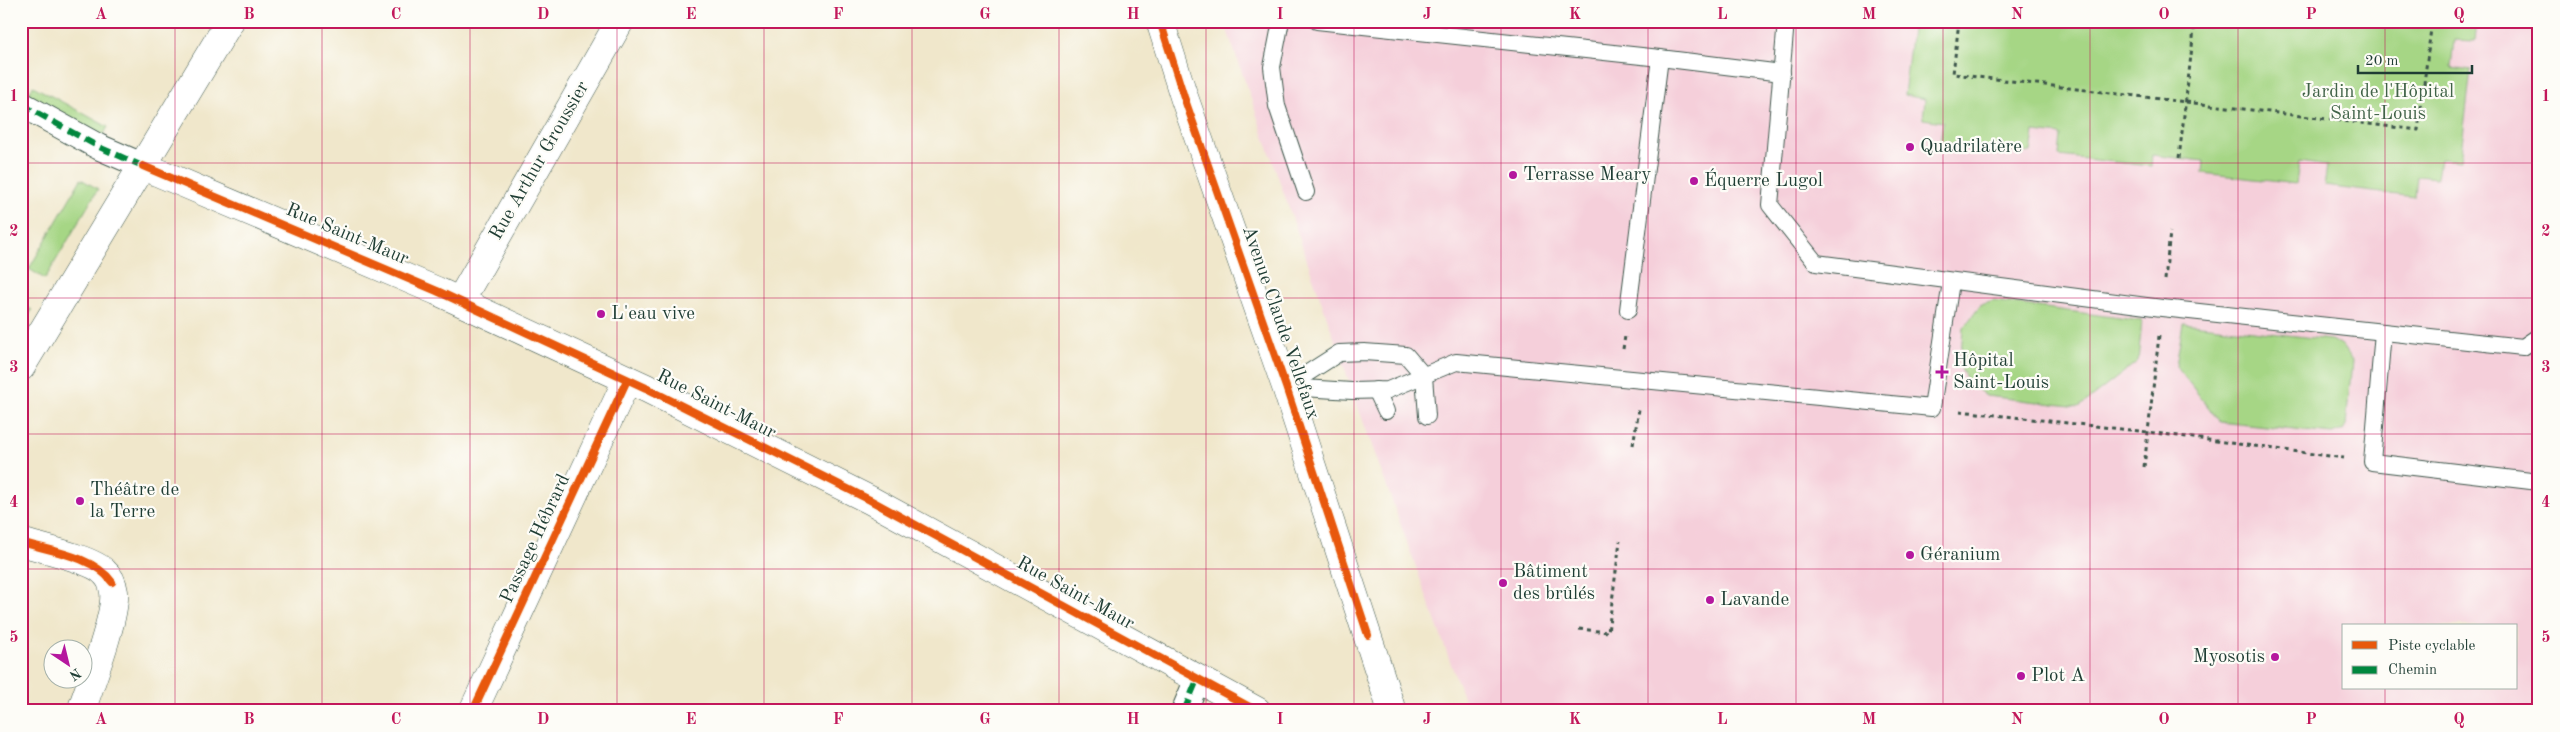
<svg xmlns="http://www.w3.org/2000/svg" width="2560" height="732" viewBox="0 0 2560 732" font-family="'Old Standard TT',serif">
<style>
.built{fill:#f5cfda;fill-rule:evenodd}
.green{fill:#a6d685;stroke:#628a5c}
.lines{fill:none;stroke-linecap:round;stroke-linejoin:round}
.service-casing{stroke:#3e564b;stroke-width:18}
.pedestrian-casing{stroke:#3e564b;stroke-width:27}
.minor-casing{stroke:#3e564b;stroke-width:29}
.tertiary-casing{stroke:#3e564b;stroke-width:29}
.path{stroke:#3e564b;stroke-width:3;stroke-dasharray:4 4;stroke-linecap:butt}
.service{stroke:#fff;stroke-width:16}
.pedestrian{stroke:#fff;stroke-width:25}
.minor{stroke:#fff;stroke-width:28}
.tertiary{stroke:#fff;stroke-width:28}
.quiet{stroke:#00873e;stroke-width:6;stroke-dasharray:12 6;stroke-linecap:butt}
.cycleway-casing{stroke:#fdfcf7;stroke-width:11}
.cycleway{stroke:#e8590c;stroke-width:8}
.grid{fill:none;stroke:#c2185b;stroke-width:1;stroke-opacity:0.55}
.poi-dot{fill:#b5179e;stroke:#fdfcf7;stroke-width:2}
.labels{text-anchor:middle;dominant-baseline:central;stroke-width:4.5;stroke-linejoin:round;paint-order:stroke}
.park-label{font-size:19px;fill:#416348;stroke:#fdfcf7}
.poi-label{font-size:19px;fill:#1f3d34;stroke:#fdfcf7;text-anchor:start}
.street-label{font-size:19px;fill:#1f3d34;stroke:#fdfcf7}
.neatline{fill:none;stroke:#c2185b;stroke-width:2}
.grid-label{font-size:16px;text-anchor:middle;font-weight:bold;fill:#c2185b}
</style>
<rect width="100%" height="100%" fill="#fdfcf7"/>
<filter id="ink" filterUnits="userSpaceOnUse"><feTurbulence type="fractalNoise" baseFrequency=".02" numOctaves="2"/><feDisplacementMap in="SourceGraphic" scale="10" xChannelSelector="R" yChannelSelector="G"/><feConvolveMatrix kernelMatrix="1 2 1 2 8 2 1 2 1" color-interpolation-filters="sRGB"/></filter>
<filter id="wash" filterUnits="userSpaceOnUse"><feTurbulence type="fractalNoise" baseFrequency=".0096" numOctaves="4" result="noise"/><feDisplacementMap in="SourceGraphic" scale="20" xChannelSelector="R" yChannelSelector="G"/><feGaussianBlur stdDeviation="1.12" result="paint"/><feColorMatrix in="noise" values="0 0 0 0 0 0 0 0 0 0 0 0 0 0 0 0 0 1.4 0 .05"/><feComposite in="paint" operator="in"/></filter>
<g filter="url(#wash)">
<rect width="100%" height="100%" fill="#f0e7cb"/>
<path class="built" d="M 1224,21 L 2539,21 L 2539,711 L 1468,711 L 1358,407 ZM 2344,626 L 2516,626 L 2516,688 L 2344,688 Z"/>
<g class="green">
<path d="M 1913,21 L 2477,21 L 2475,41 L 2454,40 L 2451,67 L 2471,70 L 2460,161 L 2440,159 L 2437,178 L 2417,176 L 2415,197 L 2324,186 L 2327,166 L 2299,162 L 2296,184 L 2203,173 L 2204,161 L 2152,155 L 2151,166 L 2059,156 L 2061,135 L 2034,132 L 2031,153 L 1940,142 L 1943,122 L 1923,119 L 1925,99 L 1904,95 Z"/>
<path d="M 33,86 L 108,127 L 102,137 L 27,97 Z"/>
<path d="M 81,179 L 98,189 L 45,279 L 29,269 Z"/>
<path d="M 1994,301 L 2142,321 L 2138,361 L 2079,407 L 1986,396 L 1968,382 L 1960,367 L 1963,328 L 1981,305 Z"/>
<path d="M 21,304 L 32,310 L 21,328 Z"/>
<path d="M 2183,323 L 2331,340 L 2342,346 L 2352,361 L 2346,425 L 2343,430 L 2332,434 L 2220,422 L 2176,366 Z"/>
</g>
</g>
<g filter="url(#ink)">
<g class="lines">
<g class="service-casing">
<g id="service">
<path d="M 1281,21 L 1272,67 L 1277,106 L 1306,192"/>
<path d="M 1317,21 L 1660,58 L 1782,73"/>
<path d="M 1786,21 L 1770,205 L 1816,263 L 2162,308 L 2523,347 L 2539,336"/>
<path d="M 1628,310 L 1660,58"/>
<path d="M 2383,332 L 2372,462 L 2539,482"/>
<path d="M 1286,387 L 1352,391 L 1388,390 L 1456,362 L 1932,408 L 1951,282"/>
<path d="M 1286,387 L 1339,353 L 1364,352 L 1406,355 L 1424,376 L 1427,416"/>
<path d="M 1376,390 L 1386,411"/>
</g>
</g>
<g class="pedestrian-casing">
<g id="pedestrian">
<path d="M 21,104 L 99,147 L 143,166"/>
<path d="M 1184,711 L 1197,680"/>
</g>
</g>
<g class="minor-casing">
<g id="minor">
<path d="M 143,166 L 437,291 L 646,388 L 870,500 L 1257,711"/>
<path d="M 460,301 L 620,21"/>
<path d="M 21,367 L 230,21"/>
<path d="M 21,542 C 40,548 92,559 104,572 C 110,577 113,585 114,592 C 117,615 90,685 81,711"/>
<path d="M 473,711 L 627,380"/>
</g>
</g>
<g class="tertiary-casing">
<path id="tertiary" d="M 1160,21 L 1184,97 L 1286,387 L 1392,711"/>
</g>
<g class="path">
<path d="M 1959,21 L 1953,74 L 2418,130 L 2432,21"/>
<path d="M 2179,158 L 2195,21"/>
<path d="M 2165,280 L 2170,232"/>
<path d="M 1623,349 L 1625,336"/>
<path d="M 1960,411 L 2148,432 L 2344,458"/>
<path d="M 1633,445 L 1639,409"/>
<path d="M 2144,467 L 2159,336"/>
<path d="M 1579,629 L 1608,632 L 1620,541"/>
</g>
<use href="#service" class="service"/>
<use href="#pedestrian" class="pedestrian"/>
<use href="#minor" class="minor"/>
<use href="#tertiary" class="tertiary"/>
<g class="quiet">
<path d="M 21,104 L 99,147 L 147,168"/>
<path d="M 1184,711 L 1197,680 L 1201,682"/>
</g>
<g class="cycleway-casing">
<g id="cycleway">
<path d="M 1160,21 L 1184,97 L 1286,387 L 1368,635"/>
<path d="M 143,166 L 437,291 L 646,388 L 870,500 L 1257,711"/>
<path d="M 21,542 C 51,551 93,556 112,582"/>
<path d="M 473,711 L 627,380"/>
</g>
</g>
<use href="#cycleway" class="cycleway"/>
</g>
</g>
<path class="grid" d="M 175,21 L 175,711M 322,21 L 322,711M 470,21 L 470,711M 617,21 L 617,711M 764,21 L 764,711M 912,21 L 912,711M 1059,21 L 1059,711M 1206,21 L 1206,711M 1354,21 L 1354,711M 1501,21 L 1501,711M 1648,21 L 1648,711M 1796,21 L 1796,711M 1943,21 L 1943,711M 2090,21 L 2090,711M 2238,21 L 2238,711M 2385,21 L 2385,626M 21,163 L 2539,163M 21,298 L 2539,298M 21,434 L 2539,434M 21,569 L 2539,569M 2385,688 L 2385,711"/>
<g class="poi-dot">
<circle cx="1910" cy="147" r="5"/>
<circle cx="1513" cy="175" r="5"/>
<circle cx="1694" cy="181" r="5"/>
<circle cx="601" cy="314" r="5"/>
<path d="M1939.5 364.5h5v5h5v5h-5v5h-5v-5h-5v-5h5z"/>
<circle cx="80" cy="501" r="5"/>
<circle cx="1910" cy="555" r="5"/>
<circle cx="1503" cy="583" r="5"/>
<circle cx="1710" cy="600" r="5"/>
<circle cx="2275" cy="657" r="5"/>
<circle cx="2021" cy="676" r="5"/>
</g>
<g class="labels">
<g class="park-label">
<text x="2378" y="92">Jardin de l'Hôpital<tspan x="2378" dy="22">Saint-Louis</tspan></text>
</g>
<g class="poi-label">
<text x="1920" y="147">Quadrilatère</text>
<text x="1523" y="175">Terrasse Meary</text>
<text x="1704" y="181">Équerre Lugol</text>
<text x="611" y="314">L'eau vive</text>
<text x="1953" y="361">Hôpital<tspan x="1953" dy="22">Saint-Louis</tspan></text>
<text x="90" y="490">Théâtre de<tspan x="90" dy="22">la Terre</tspan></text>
<text x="1920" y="555">Géranium</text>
<text x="1513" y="572">Bâtiment<tspan x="1513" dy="22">des brûlés</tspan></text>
<text x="1720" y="600">Lavande</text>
<text x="2265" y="657" text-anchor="end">Myosotis</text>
<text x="2031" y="676">Plot A</text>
</g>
<g class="street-label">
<text transform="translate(540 161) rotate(-60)">Rue Arthur Groussier</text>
<text transform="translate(347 235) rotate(23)">Rue Saint-Maur</text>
<text transform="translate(1280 323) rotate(71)">Avenue Claude Vellefaux</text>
<text transform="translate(716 405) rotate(27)">Rue Saint-Maur</text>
<text transform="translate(536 539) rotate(-65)">Passage Hébrard</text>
<text transform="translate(1075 594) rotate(29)">Rue Saint-Maur</text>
</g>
</g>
<rect width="2560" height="732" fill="none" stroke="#fdfcf7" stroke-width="55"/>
<rect x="2342" y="624" width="175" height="65" fill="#fdfcf7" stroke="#a4b0a9"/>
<rect x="2352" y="641" width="25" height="8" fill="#e8590c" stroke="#a4b0a9"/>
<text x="2388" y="650" font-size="15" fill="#1f3d34">Piste cyclable</text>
<rect x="2352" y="666" width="25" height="8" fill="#00873e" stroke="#a4b0a9"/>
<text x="2388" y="674" font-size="15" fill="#1f3d34">Chemin</text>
<g transform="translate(68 664) rotate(145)"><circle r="24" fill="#fdfcf7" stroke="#a4b0a9"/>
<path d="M0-4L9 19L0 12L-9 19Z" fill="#b5179e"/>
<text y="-8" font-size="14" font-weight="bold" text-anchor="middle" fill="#1f3d34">N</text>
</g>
<path d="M2358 65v8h114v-8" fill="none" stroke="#1f3d34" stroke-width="2.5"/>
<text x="2365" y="65" font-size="15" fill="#1f3d34" stroke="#fdfcf7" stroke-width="4" paint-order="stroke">20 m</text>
<rect x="28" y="28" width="2504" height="676" class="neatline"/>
<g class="grid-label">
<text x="101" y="19">A</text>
<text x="249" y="19">B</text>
<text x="396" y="19">C</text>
<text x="543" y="19">D</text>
<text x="691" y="19">E</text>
<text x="838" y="19">F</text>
<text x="985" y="19">G</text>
<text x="1133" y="19">H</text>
<text x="1280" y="19">I</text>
<text x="1427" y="19">J</text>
<text x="1575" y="19">K</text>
<text x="1722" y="19">L</text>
<text x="1869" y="19">M</text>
<text x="2017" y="19">N</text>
<text x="2164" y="19">O</text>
<text x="2311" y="19">P</text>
<text x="2459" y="19">Q</text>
<text x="14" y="101">1</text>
<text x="2546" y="101">1</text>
<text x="14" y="236">2</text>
<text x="2546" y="236">2</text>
<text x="14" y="372">3</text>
<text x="2546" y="372">3</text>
<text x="14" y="507">4</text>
<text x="2546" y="507">4</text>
<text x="14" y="642">5</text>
<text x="2546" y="642">5</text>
<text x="101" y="724">A</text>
<text x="249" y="724">B</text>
<text x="396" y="724">C</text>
<text x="543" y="724">D</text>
<text x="691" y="724">E</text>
<text x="838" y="724">F</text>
<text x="985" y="724">G</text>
<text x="1133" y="724">H</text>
<text x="1280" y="724">I</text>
<text x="1427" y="724">J</text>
<text x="1575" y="724">K</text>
<text x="1722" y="724">L</text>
<text x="1869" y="724">M</text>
<text x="2017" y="724">N</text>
<text x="2164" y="724">O</text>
<text x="2311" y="724">P</text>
<text x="2459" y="724">Q</text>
</g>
</svg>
